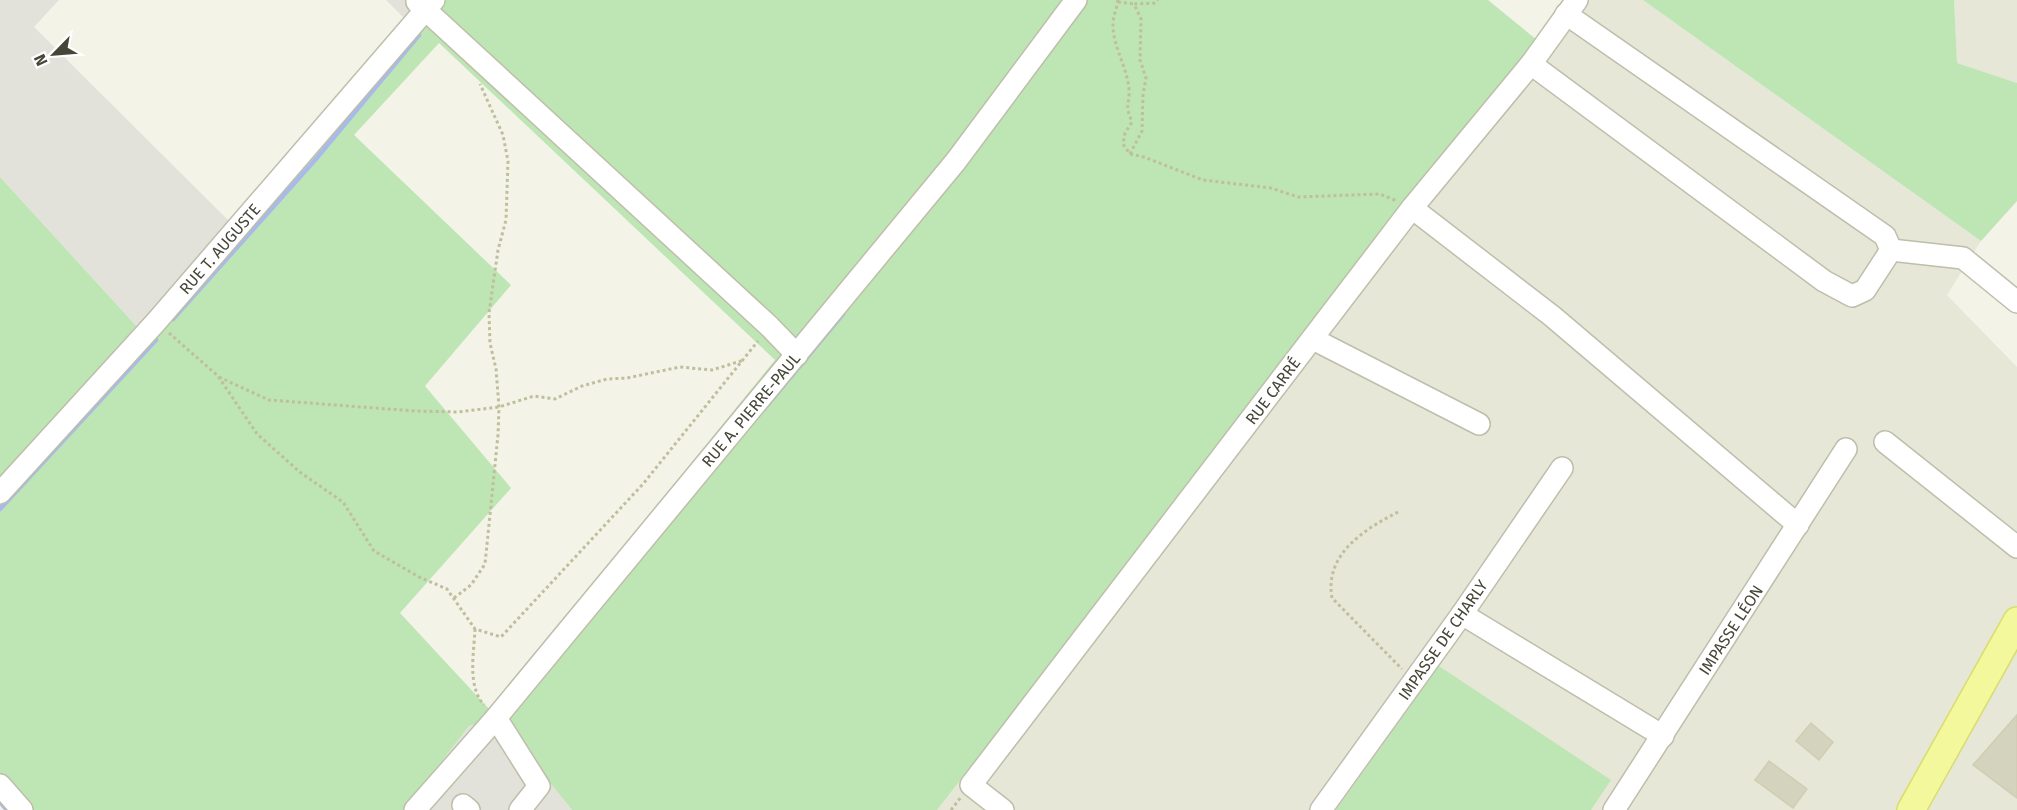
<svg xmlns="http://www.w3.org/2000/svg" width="2017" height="810" viewBox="0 0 2017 810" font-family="'Fira Sans',sans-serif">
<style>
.residential{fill:#e6e7d7}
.industrial{fill:#e3e2da}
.green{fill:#bee5b4;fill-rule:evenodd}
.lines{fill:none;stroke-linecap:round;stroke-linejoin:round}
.stream{stroke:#a8baec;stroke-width:4.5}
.building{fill:#d4d3be;stroke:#cfcdb2;stroke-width:1.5}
.minor-casing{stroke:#bebeab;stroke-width:24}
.major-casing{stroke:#d9dd6d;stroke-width:30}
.path{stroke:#bfbf9d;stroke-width:3;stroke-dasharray:3 3;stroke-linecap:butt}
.minor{stroke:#fff;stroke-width:21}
.major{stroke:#f4f89c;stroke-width:27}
.labels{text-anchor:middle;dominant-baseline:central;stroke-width:4.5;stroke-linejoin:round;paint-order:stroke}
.street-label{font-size:16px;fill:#464537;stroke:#fff}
</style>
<rect width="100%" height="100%" fill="#f3f3e8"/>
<g class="residential">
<path d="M 1566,0 L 1643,0 L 1981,241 L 1947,295 L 2017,367 L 2017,810 L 1591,810 L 1610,781 L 1439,666 L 1336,810 L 937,810 L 1537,40 Z"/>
<path d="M 1954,0 L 2017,0 L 2017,83 L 1957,63 Z"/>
</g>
<g class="industrial">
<path d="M 0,0 L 59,0 L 34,27 L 230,222 L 404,18 L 386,0 L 424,0 L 139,329 L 0,177 Z"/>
<path d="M 486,722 L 522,748 L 572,810 L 404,810 L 469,726 Z"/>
</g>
<g class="green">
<path d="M 424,0 L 1488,0 L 1537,40 L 937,810 L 572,810 L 522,748 L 486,722 L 469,726 L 404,810 L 8,810 L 0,801 L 0,177 L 139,329 ZM 439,43 L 775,360 L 490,710 L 400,613 L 511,488 L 425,386 L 511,285 L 354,135 Z"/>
<path d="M 1643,0 L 1954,0 L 1957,63 L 2017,83 L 2017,201 L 1981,241 Z"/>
<path d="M 1439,666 L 1611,780 L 1591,810 L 1336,810 Z"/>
</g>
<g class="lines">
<g class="stream">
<path d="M 173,319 L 315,160 L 419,35"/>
<path d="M 764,409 L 843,314"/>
<path d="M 0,509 L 156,340"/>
<path d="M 0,802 L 7,810"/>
</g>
</g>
<g class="building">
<path d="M 2017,715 L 2017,798 L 1973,765 Z"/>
<path d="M 1811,723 L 1833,742 L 1819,760 L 1796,741 Z"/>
<path d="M 1769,761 L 1807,789 L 1793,808 L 1755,780 Z"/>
</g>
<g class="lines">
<g class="minor-casing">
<g id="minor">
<path d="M 417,2 L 769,326 L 797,355"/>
<path d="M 1531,64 L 1824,281 L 1852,296 L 1865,290 L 1891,250 L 1885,236 L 1566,14"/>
<path d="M 1412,208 L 1552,316 L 1798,525"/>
<path d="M 1891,250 L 1963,258 L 2017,302"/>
<path d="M 1313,339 L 1479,424"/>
<path d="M 1885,442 L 2017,547"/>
<path d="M 0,493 L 156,322 L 434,0"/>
<path d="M 1462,614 L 1663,736"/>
<path d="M 496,718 L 539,786 L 520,810"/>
<path d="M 0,785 L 22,810"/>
<path d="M 463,805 L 469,810"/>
<path d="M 415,810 L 496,718 L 956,161 L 1076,0"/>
<path d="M 1003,810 L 971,785 L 1412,208 L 1531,64 L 1577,0"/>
<path d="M 1321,810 L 1462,614 L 1562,468"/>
<path d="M 1614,810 L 1846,449"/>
</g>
</g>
<g class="major-casing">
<path id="major" d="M 1911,810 L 2017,621"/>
</g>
<g class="path">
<path d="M 1118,0 C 1117,8 1113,16 1113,24 C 1112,44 1127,67 1129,89 C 1130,106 1124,103 1132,122 L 1125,133 L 1123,144 L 1130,154 L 1144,157 L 1203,180 L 1271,188 L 1298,197 L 1380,194 L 1397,201"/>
<path d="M 1118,2 L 1134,4"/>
<path d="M 1130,154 L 1142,131 L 1143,94 L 1146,78 L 1140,60 L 1141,19 L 1134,4 L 1155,3 L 1158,0"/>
<path d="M 169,333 L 218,376 L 257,434 L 301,473 L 343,502 L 374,551 L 419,577 L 447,589 L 475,629 L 501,637 L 643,484 L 758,341"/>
<path d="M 219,377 L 269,400 L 415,411 L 458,412 L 499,407 L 534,396 L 555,399 L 582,386 L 607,379 L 627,378 L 680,367 L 712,370 L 744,360"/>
<path d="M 1398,512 C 1365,529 1324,554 1332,598 L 1402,669"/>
<path d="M 454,598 L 471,585 L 485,564 L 498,435 L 499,407 L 496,369 L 490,343 L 489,313 L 498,250 L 506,220 L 508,161 L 503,135 L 480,84"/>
<path d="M 475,629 C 474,653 467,686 484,705"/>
<path d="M 951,810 L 961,797"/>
</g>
<use href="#minor" class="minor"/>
<use href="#major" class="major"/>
</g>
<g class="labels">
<g class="street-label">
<text transform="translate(220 249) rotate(-49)">RUE T. AUGUSTE</text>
<text transform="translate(1273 391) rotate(-53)">RUE CARRÉ</text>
<text transform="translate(751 410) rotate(-50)">RUE A. PIERRE-PAUL</text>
<text transform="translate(1731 630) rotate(-57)">IMPASSE LÉON</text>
<text transform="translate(1443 640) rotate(-55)">IMPASSE DE CHARLY</text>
</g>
</g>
<g transform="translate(54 54) rotate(245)" stroke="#ffffff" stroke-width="4.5" paint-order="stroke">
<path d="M0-4.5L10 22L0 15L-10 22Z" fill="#464537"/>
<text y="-9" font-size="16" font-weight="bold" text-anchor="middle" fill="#464537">N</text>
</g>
</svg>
